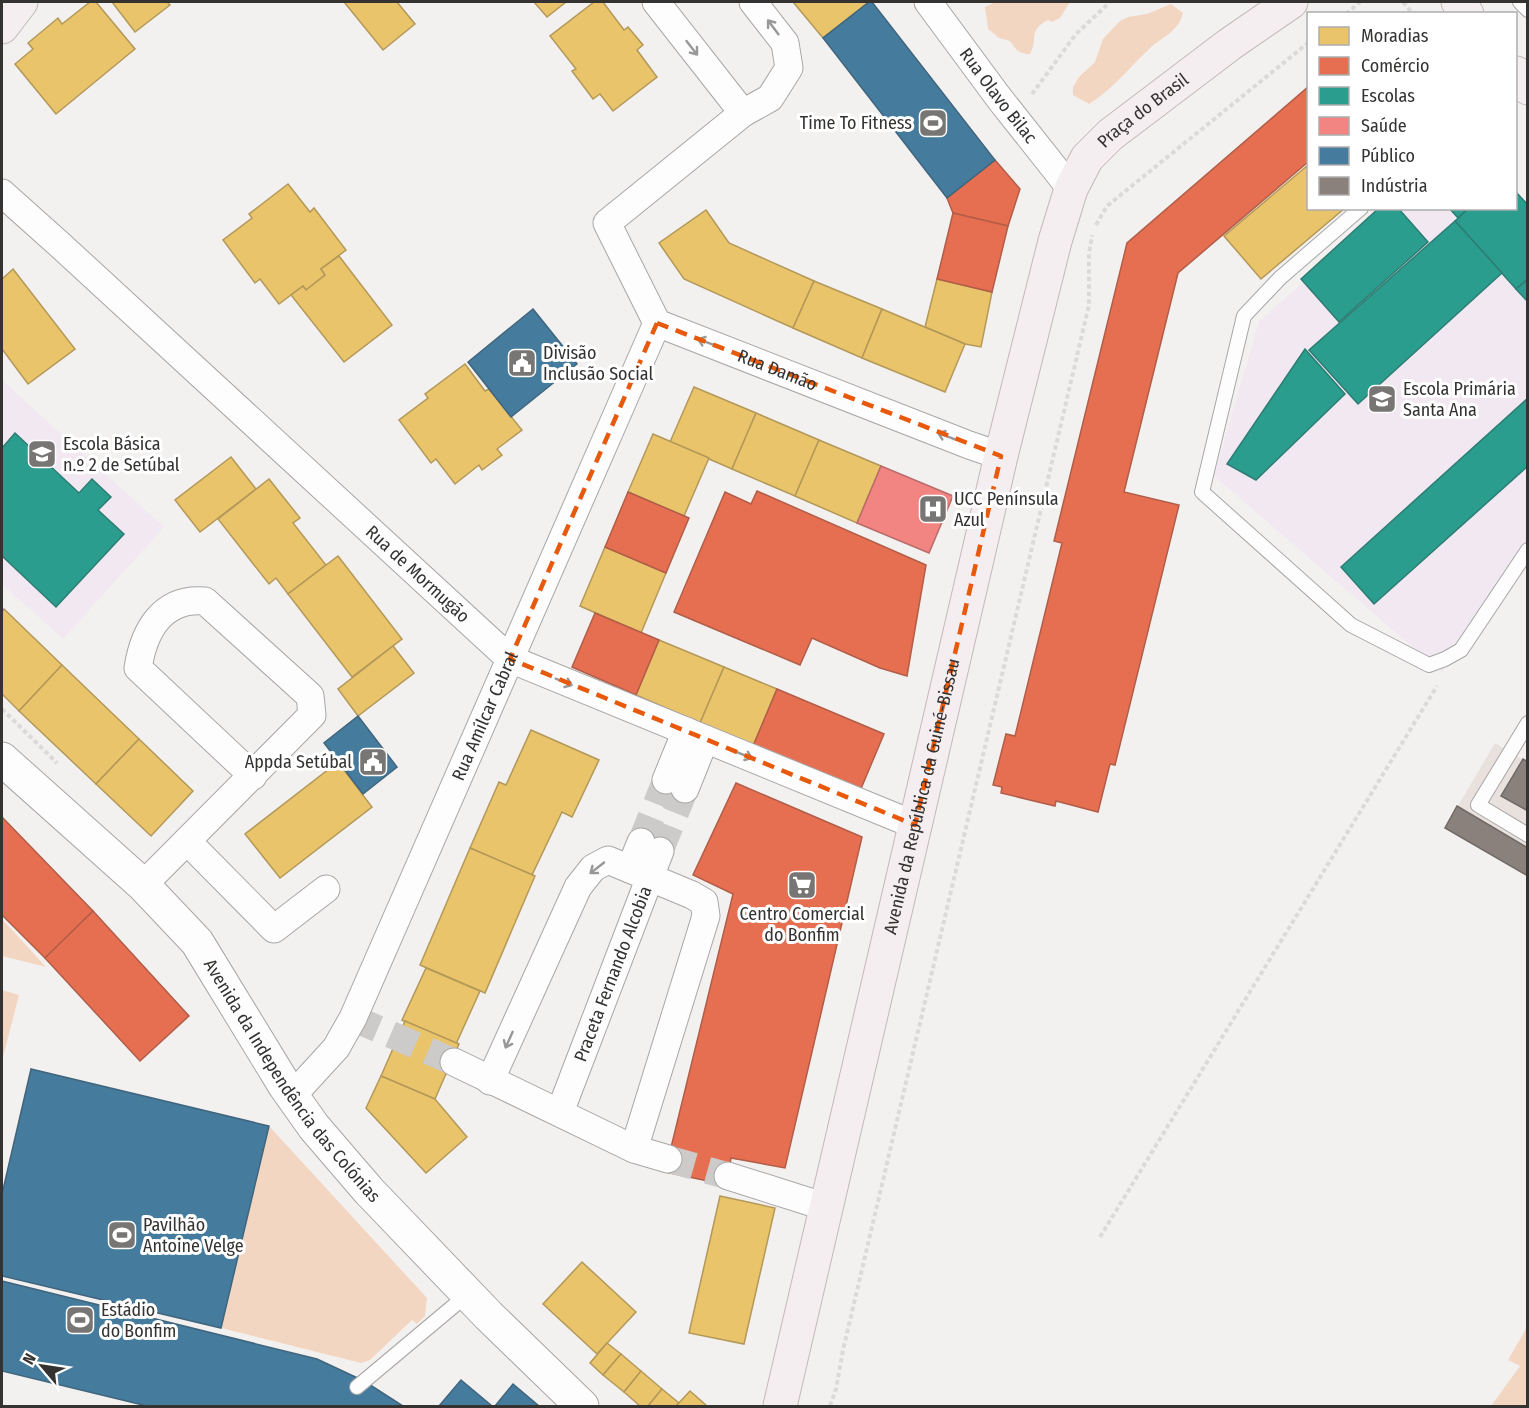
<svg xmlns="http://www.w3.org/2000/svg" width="1529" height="1408" viewBox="0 0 1529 1408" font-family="'Fira Sans Condensed',sans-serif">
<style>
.built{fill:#e8e1dd}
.education{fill:#f2e8f2}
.green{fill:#f3d6c2}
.homes{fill:#e9c46a;stroke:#b39859;stroke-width:1.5}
.shops{fill:#e76f51;stroke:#b15d48;stroke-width:1.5}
.schools{fill:#2a9d8f;stroke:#2d7d73;stroke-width:1.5}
.health{fill:#f28482;stroke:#b96c6a;stroke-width:1.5}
.public{fill:#457b9d;stroke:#40657d;stroke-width:1.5}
.industry{fill:#8a817c;stroke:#706a66;stroke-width:1.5}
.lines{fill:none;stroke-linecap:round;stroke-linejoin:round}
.minor-tunnel{stroke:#cdcbca;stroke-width:27;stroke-dasharray:27 14;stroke-linecap:butt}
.service-casing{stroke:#a8a6a6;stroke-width:16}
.minor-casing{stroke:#a8a6a6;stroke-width:29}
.secondary-casing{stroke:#a8a6a6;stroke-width:35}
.primary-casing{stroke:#c3b8ba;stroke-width:35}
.path{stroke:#dadada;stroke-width:4;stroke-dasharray:4.5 3;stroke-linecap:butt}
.service{stroke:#fdfdfd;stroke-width:14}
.minor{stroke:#fdfdfd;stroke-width:27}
.secondary{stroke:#fdfdfd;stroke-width:33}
.primary{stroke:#f5eef0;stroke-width:33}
.oneway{stroke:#989898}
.marked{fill:none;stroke:#e8590c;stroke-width:4.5;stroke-dasharray:12 8;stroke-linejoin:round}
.labels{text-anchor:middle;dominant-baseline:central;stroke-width:6;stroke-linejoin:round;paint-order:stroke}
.street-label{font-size:18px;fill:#343332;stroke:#fff}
.poi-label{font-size:18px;fill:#343332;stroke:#fff;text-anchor:start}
</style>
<rect width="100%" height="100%" fill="#f3f1f0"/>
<path class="built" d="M 1495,743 L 1527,762 L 1527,876 L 1445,828 Z"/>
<g class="education">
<path d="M 1516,198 L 1528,211 L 1527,550 L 1442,672 L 1214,476 L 1259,321 L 1388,209 L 1516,208 Z"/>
<path d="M 2,380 L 164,527 L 63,639 L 2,584 Z"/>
</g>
<g class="green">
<path d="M 995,2 L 1070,2 L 1060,18 L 1052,22 L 1048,20 C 1027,31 1039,38 1030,54 C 1019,54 1016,50 1010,41 L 999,38 L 988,29 L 985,7 Z"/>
<path d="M 1171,4 L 1183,13 C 1178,33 1161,37 1148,50 C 1128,69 1113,89 1089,104 L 1073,95 L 1073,87 L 1079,77 L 1095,62 L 1103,39 L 1120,21 L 1128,17 L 1147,14 Z"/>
<path d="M 2,919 L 46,967 L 2,956 Z"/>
<path d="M 2,990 L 19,995 L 2,1061 Z"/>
<path d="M 269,1126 L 427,1298 L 425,1316 L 417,1324 L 412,1320 L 370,1360 L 361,1363 L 221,1328 Z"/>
<path d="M 1527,1327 L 1527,1406 L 1491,1406 L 1520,1366 L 1508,1360 Z"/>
</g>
<g class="homes">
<path d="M 90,2 L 96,2 L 135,49 L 56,114 L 15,64 L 33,49 L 28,43 L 58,18 L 62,24 Z"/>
<path d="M 112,2 L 167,2 L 170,5 L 135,32 Z"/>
<path d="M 344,2 L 397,2 L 415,24 L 383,50 Z"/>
<path d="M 534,2 L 566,2 L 547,17 Z"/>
<path d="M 594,2 L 603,2 L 624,30 L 628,27 L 643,45 L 637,50 L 657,77 L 613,111 L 600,94 L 593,99 L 572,71 L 576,69 L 550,36 Z"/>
<path d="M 793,2 L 869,2 L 823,38 Z"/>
<path d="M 1308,165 L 1308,208 L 1345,208 L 1261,279 L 1224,236 Z"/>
<path d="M 288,184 L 310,212 L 314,208 L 346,250 L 321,269 L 325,275 L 306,290 L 303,286 L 279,304 L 260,279 L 255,283 L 223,240 L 252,218 L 249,214 Z"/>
<path d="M 706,210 L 729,243 L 814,281 L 793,328 L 684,279 L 659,243 Z"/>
<path d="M 339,256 L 392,325 L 344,362 L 291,295 L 303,286 L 306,290 L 325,275 L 321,269 Z"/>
<path d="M 13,269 L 75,349 L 28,384 L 2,349 L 2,279 Z"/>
<path d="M 937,279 L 992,292 L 981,347 L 965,344 L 925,327 Z"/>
<path d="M 814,281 L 882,309 L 862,358 L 793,328 Z"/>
<path d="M 882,309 L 965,344 L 945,392 L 862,358 Z"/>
<path d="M 465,364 L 485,391 L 489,389 L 522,430 L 497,449 L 502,455 L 482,470 L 479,465 L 455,484 L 436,459 L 431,463 L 399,420 L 428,398 L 425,394 Z"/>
<path d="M 694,387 L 756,413 L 732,469 L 670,442 Z"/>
<path d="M 756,413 L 819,440 L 795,496 L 732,469 Z"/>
<path d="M 653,434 L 709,458 L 684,516 L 628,492 Z"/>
<path d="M 819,440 L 881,466 L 857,523 L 795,496 Z"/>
<path d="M 231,457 L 256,489 L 200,532 L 175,500 Z"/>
<path d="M 269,479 L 300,518 L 293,523 L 326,565 L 288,594 L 276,578 L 269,584 L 218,519 Z"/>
<path d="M 605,547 L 666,573 L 641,633 L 580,606 Z"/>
<path d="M 338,556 L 402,639 L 352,677 L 288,594 Z"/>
<path d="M 4,609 L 62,665 L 19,711 L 2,694 L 2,612 Z"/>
<path d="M 659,640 L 724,667 L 700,723 L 636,695 Z"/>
<path d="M 393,646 L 414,673 L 358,716 L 338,689 Z"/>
<path d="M 62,665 L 139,739 L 96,784 L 19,711 Z"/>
<path d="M 724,667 L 777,689 L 753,746 L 700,723 Z"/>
<path d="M 531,730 L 599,760 L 572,817 L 562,812 L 532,875 L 470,848 L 499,782 L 506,785 Z"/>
<path d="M 139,739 L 193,791 L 151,836 L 96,784 Z"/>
<path d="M 338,762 L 372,807 L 280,878 L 245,834 Z"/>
<path d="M 470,848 L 535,876 L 485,993 L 420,965 Z"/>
<path d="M 426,968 L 480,991 L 456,1044 L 402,1020 Z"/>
<path d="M 405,1021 L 459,1044 L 435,1099 L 381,1076 Z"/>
<path d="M 381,1076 L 435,1099 L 467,1137 L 426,1173 L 366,1108 Z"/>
<path d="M 720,1196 L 775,1208 L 744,1344 L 689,1333 Z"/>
<path d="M 582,1262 L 636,1312 L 597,1354 L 543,1304 Z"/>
<path d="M 607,1343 L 621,1354 L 603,1375 L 590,1363 Z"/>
<path d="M 621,1354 L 641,1371 L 624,1392 L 603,1375 Z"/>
<path d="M 641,1371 L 662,1389 L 648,1406 L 640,1406 L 624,1392 Z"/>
<path d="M 662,1389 L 679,1403 L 676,1406 L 648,1406 Z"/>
<path d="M 690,1391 L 707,1406 L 676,1406 Z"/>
</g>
<g class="shops">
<path d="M 1308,87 L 1308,162 L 1178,273 L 1124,492 L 1179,505 L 1115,765 L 1110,764 L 1098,812 L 1056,801 L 1055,806 L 1001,793 L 1002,787 L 993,785 L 1006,734 L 1015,736 L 1062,543 L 1054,541 L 1127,243 Z"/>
<path d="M 995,160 L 1020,189 L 1008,226 L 953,213 L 947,198 Z"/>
<path d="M 953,213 L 1008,226 L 992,292 L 937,279 Z"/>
<path d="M 757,491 L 926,565 L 907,676 L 880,668 L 812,638 L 800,665 L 674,612 L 725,492 L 751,504 Z"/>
<path d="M 628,492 L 689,518 L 666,573 L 605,547 Z"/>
<path d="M 595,613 L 659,640 L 636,695 L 572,667 Z"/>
<path d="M 777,689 L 884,734 L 860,791 L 753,746 Z"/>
<path d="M 736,783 L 862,837 L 785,1168 L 731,1158 L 727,1185 L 665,1172 L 733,894 L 693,875 Z"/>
<path d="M 2,817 L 93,911 L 45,958 L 2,915 Z"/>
<path d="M 93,911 L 189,1016 L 140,1061 L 45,958 Z"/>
</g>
<g class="schools">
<path d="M 1516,192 L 1528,205 L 1528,279 L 1516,289 L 1455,221 L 1469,208 L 1516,208 Z"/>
<path d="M 1379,208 L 1398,208 L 1428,242 L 1339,322 L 1301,279 Z"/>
<path d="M 1449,208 L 1468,208 L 1458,218 Z"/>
<path d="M 1455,221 L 1502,273 L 1358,404 L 1309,350 Z"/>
<path d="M 1528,279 L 1528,302 L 1516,289 Z"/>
<path d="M 1305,349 L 1345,394 L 1256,480 L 1227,464 Z"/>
<path d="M 1528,398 L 1528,466 L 1374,604 L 1341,567 Z"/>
<path d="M 15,433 L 79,493 L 92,479 L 111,497 L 98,510 L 124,534 L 56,607 L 2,556 L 2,448 Z"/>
</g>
<path class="health" d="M 881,466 L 953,496 L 929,553 L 857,523 Z"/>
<g class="public">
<path d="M 869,2 L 872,2 L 995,160 L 947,198 L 823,38 Z"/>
<path d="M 533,309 L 577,364 L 511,417 L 468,362 Z"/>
<path d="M 358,716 L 397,767 L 363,794 L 324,743 Z"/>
<path d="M 31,1069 L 269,1126 L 221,1328 L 2,1276 L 2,1194 Z"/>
<path d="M 2,1281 L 317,1359 L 364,1381 L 403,1406 L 147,1406 L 2,1371 Z"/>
<path d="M 461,1380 L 492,1406 L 439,1406 Z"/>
<path d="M 513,1384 L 539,1406 L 495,1406 Z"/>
</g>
<g class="industry">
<path d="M 1523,759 L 1528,762 L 1528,811 L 1501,796 Z"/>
<path d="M 1457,806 L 1528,848 L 1528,876 L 1445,828 Z"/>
</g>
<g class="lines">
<g class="minor-tunnel">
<path d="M 641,842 L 666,780"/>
<path d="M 660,851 L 685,789"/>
<path d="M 353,1018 L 454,1062"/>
<path d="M 668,1159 L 728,1176"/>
</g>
<g class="service-casing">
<g id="service">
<path d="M 1520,2 L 1528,10"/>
<path d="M 1361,208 L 1280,278 L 1244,316 L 1202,492 L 1351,625 L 1429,665 L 1445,659 L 1461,650 L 1528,550"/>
<path d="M 1528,723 L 1478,805 L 1528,835"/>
<path d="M 357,1387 L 468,1294"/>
</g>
</g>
<g class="minor-casing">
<g id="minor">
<path d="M 656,2 L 743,113 L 770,98 L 789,68 L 785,43 L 753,2"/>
<path id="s1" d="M 928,2 L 999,98 L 1071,189"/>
<path id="s2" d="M 743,113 L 607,223 L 657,323 L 969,445 L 1001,456"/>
<path id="s3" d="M 2,193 L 59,244 L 510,659 L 915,825"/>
<path d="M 666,780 L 686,731"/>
<path d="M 685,789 L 705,739"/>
<path d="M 187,841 L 274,929 L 326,889"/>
<path d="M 630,869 L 641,842"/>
<path d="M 143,885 L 312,715 L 310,696 L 205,601 C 163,597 144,630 138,668 L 253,776"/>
<path d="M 454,1062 L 634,1149 L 668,1159"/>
<path d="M 490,1081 L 578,887 L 593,868 L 608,860 L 692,895 L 704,902 L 706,916 L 634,1149"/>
<path id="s4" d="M 292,1096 L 336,1048 L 353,1018 L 657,323"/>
<path id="s5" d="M 560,1112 L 660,851"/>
<path d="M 728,1176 L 826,1207"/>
</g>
</g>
<g class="secondary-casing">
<g id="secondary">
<path id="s6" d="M 2,759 L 143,885 L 197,942 L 285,1086 L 314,1127 L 369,1191 L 489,1316 L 582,1406"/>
</g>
</g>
<g class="primary-casing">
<g id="primary">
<path d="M 1458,2 L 1467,14"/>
<path d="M 2,27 L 21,2"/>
<path d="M 1516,73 L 1528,88"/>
<path id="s7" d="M 780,1406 L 1001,456 L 1055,241 L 1071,189 L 1087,158 L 1110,135 L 1230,44 L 1291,2"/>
</g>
</g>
<g class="path">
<path d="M 1403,2 L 1413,14"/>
<path d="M 1346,14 L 1360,2"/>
<path d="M 1032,94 L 1076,34 L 1110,2"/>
<path d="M 1096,225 L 1107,206 L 1308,43"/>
<path d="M 2,709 L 57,763"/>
<path d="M 1100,1237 L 1437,686"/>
<path d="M 830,1406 L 836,1389 L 843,1350 L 1089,305 L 1089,254 L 1092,235"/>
</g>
<use href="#service" class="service"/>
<use href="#minor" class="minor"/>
<use href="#secondary" class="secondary"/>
<use href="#primary" class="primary"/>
</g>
<defs><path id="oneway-shaft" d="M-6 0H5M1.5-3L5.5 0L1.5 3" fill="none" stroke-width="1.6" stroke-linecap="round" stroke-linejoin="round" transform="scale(1.5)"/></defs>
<g class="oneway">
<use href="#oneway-shaft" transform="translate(773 27) rotate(-127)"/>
<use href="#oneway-shaft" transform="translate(692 48) rotate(52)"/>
<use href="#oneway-shaft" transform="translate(706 342) rotate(-159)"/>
<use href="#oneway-shaft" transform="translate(946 436) rotate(-159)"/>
<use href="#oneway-shaft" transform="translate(564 682) rotate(22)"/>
<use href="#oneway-shaft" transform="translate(744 755) rotate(22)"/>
<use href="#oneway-shaft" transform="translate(597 868) rotate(142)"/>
<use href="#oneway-shaft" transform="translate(509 1040) rotate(114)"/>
</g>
<path class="marked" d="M 657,323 L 1001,456 L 915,825 L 510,659 Z"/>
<defs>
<g id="stadium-square" transform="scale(1.5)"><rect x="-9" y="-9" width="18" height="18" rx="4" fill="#777674" stroke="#fff"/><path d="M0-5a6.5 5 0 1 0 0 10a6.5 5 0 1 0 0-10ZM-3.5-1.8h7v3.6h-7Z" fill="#fff"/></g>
<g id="civic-square" transform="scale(1.5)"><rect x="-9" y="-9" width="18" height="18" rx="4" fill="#777674" stroke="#fff"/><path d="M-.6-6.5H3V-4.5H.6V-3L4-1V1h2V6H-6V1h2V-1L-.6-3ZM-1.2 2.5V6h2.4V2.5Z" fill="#fff"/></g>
<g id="school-square" transform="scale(1.5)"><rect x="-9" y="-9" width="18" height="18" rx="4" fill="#777674" stroke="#fff"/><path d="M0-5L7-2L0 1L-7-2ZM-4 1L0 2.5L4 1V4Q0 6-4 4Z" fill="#fff"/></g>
<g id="hospital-square" transform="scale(1.5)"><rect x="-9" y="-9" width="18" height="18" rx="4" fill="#777674" stroke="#fff"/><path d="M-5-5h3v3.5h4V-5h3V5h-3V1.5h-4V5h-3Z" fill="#fff"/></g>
<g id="supermarket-square" transform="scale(1.5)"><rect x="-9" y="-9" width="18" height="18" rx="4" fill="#777674" stroke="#fff"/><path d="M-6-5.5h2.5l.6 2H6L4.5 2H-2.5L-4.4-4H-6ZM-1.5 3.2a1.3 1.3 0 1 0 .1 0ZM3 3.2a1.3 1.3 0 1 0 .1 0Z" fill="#fff"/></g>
</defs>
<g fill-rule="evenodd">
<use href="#stadium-square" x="933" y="123"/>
<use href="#civic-square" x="522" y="363"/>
<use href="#school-square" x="1382" y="399"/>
<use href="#school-square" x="42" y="454"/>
<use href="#hospital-square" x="933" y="509"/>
<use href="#civic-square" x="373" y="762"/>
<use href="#supermarket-square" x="802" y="885"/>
<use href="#stadium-square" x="122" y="1235"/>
<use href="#stadium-square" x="80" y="1320"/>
</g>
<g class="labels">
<g class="street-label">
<text stroke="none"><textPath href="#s1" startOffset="117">Rua Olavo Bilac</textPath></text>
<text stroke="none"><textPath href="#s7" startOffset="1360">Praça do Brasil</textPath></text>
<text stroke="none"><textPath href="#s2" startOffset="416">Rua Damão</textPath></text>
<text stroke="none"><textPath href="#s3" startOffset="564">Rua de Mormugão</textPath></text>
<text stroke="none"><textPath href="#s4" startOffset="429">Rua Amílcar Cabral</textPath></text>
<text stroke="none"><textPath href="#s7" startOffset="626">Avenida da República da Guiné-Bissau</textPath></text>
<text stroke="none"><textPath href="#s5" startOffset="148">Praceta Fernando Alcobia</textPath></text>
<text stroke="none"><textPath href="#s6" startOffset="436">Avenida da Independência das Colónias</textPath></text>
</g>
<g class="poi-label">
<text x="912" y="123" text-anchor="end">Time To Fitness</text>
<text x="543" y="353">Divisão<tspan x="543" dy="21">Inclusão Social</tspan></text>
<text x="1403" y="389">Escola Primária<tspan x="1403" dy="21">Santa Ana</tspan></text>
<text x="63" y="444">Escola Básica<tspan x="63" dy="21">n.º 2 de Setúbal</tspan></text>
<text x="954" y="499">UCC Península<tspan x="954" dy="21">Azul</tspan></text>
<text x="352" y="762" text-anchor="end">Appda Setúbal</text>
<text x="802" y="914" text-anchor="middle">Centro Comercial<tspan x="802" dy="21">do Bonfim</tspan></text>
<text x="143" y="1225">Pavilhão<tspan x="143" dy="21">Antoine Velge</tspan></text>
<text x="101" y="1310">Estádio<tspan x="101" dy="21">do Bonfim</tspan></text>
</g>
</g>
<rect width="1529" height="1408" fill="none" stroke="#343332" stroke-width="6"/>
<rect x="1307" y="12" width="210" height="198" fill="#ffffff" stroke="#aeadad" stroke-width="1.5"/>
<rect x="1319" y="27" width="30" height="18" fill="#e9c46a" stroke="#aeadad" stroke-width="1.5"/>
<text x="1361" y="42" font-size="18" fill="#343332">Moradias</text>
<rect x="1319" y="57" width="30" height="18" fill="#e76f51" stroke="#aeadad" stroke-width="1.5"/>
<text x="1361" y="72" font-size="18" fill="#343332">Comércio</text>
<rect x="1319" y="87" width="30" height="18" fill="#2a9d8f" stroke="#aeadad" stroke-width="1.5"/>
<text x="1361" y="102" font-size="18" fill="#343332">Escolas</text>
<rect x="1319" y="117" width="30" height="18" fill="#f28482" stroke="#aeadad" stroke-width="1.5"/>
<text x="1361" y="132" font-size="18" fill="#343332">Saúde</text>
<rect x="1319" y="147" width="30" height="18" fill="#457b9d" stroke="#aeadad" stroke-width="1.5"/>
<text x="1361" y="162" font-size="18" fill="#343332">Público</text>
<rect x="1319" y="177" width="30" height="18" fill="#8a817c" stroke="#aeadad" stroke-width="1.5"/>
<text x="1361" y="192" font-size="18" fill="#343332">Indústria</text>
<g transform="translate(42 1366) rotate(299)" stroke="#ffffff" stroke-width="4.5" paint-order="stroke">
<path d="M0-4.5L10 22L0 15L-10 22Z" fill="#343332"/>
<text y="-9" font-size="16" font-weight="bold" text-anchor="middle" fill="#343332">N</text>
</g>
</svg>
